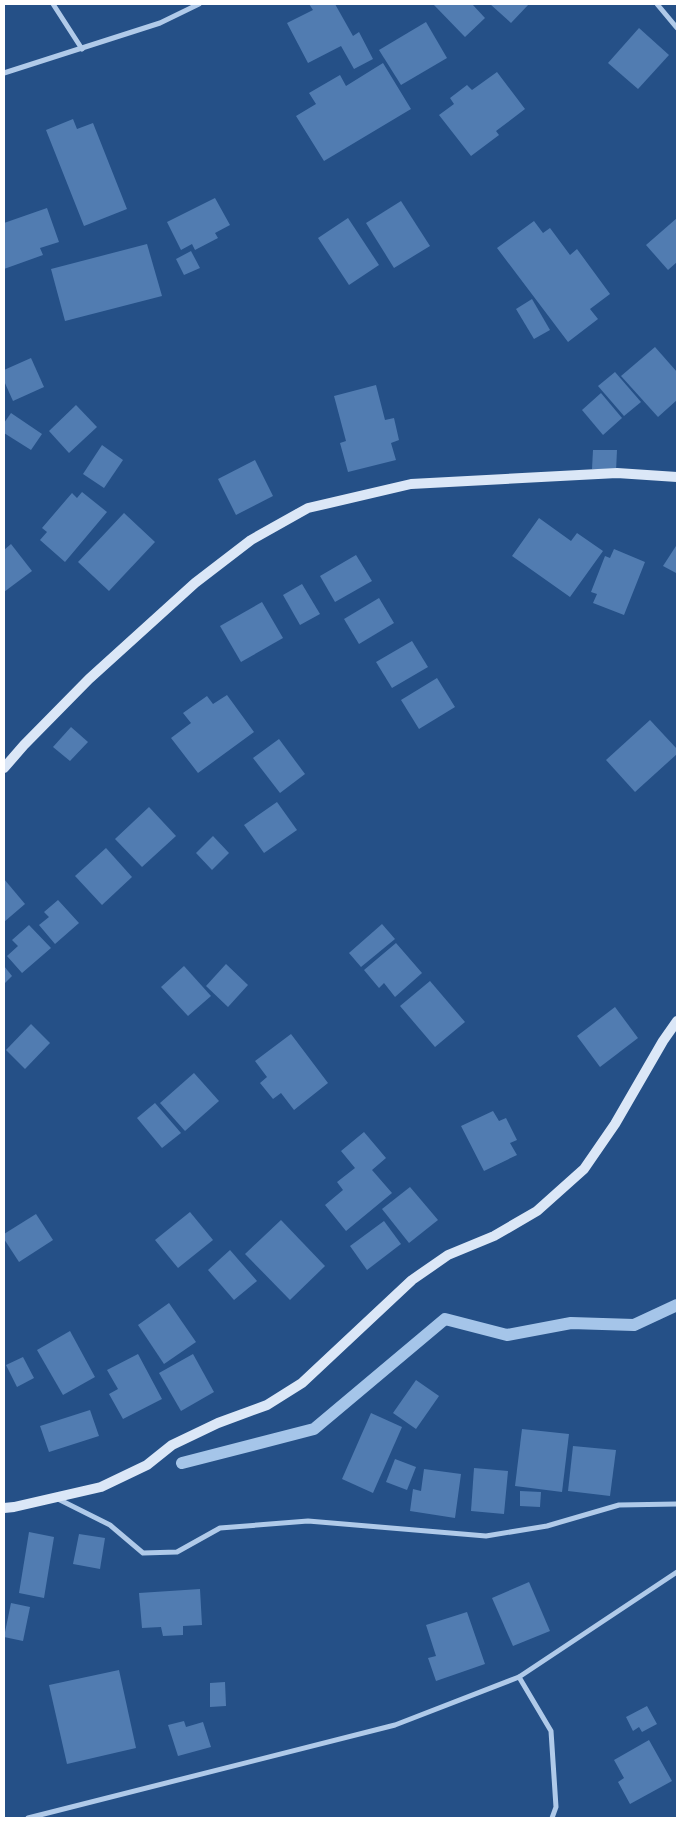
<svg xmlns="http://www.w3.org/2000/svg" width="681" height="1822" viewBox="0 0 681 1822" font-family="Quicksand,sans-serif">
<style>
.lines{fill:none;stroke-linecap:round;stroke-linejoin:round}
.stream{stroke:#a5c5e9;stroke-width:12}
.building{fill:#517cb1}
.street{stroke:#b0cae9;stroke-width:5}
.secondary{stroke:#dbe7f7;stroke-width:10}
</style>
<rect width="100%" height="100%" fill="#255087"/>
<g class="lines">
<path class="stream" d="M 182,1463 L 314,1429 L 445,1319 L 507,1335 L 571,1323 L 634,1325 L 677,1305"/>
</g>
<g class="building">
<path d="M 309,4 L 335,4 L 353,36 L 359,32 L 373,59 L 354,69 L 341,46 L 308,63 L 287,23 L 313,10 Z"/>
<path d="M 433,4 L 472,4 L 485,18 L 465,37 Z"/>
<path d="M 490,4 L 529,4 L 511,23 Z"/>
<path d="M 426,22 L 447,58 L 401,85 L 379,50 Z"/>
<path d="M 639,28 L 669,55 L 638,89 L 608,63 Z"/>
<path d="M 383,63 L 411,109 L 324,161 L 296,116 L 316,104 L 309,93 L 340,75 L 346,86 Z"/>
<path d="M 497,72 L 525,109 L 496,131 L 499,135 L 471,156 L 439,115 L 454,104 L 450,98 L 467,85 L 472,90 Z"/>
<path d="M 73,119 L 77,129 L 93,123 L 127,209 L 84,226 L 46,130 Z"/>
<path d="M 215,198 L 230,225 L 215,233 L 218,238 L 195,250 L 192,244 L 181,250 L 167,222 Z"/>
<path d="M 401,201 L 430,246 L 394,268 L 366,223 Z"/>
<path d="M 47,208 L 59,242 L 40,248 L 43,255 L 4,269 L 4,223 Z"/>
<path d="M 348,218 L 379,265 L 349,285 L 318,238 Z"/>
<path d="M 677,218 L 677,262 L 668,270 L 646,245 Z"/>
<path d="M 534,221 L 543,233 L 550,228 L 570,255 L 577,249 L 610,294 L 590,309 L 598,319 L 568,342 L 497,248 Z"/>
<path d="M 147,244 L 162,296 L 65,321 L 51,269 Z"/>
<path d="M 191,251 L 200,268 L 184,275 L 176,259 Z"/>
<path d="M 532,299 L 550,330 L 534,339 L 516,309 Z"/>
<path d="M 655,347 L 677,372 L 677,400 L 658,417 L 621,376 Z"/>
<path d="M 31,358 L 44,387 L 13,401 L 4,381 L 4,370 Z"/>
<path d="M 615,372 L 641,402 L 624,416 L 598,386 Z"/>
<path d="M 376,385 L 385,420 L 394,418 L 399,440 L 391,443 L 396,460 L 348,472 L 340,443 L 346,441 L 334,396 Z"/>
<path d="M 601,393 L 622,418 L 603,435 L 582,410 Z"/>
<path d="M 76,405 L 97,427 L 69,453 L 49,431 Z"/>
<path d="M 11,413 L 42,434 L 31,450 L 4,433 L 4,423 Z"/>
<path d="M 102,445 L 123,460 L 104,488 L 83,474 Z"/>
<path d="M 593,450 L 617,450 L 616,471 L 592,469 Z"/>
<path d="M 255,460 L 273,496 L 236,515 L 218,479 Z"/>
<path d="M 82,492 L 107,512 L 65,562 L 40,540 L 47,532 L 42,528 L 72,493 L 77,498 Z"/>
<path d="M 124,513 L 155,542 L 109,591 L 78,562 Z"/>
<path d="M 539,518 L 571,541 L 577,533 L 603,551 L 570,597 L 512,556 Z"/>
<path d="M 11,544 L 32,571 L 4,592 L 4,550 Z"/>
<path d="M 676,546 L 677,546 L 677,571 L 676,573 L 663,566 Z"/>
<path d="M 614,549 L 645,562 L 624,615 L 593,603 L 597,594 L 591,592 L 605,556 L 610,558 Z"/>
<path d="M 356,555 L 372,581 L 335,602 L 320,576 Z"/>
<path d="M 302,584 L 320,614 L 300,625 L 283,595 Z"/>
<path d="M 379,598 L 394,623 L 359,644 L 344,619 Z"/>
<path d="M 262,602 L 283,638 L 241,662 L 220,626 Z"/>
<path d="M 412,641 L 428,667 L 392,688 L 376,662 Z"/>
<path d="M 437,678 L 455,707 L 419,729 L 401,700 Z"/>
<path d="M 227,695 L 254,732 L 198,773 L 171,738 L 191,723 L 183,713 L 207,696 L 213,704 Z"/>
<path d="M 650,720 L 677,749 L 677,754 L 635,792 L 606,760 Z"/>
<path d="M 71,727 L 88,742 L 70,761 L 53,747 Z"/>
<path d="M 279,739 L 305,774 L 280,793 L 253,758 Z"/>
<path d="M 277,802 L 297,830 L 264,853 L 244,825 Z"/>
<path d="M 149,807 L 176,836 L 142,867 L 115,839 Z"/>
<path d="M 213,836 L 229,853 L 212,870 L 196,853 Z"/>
<path d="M 106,848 L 132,877 L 102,905 L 75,876 Z"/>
<path d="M 4,879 L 25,904 L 4,922 Z"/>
<path d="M 58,900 L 79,923 L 55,944 L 39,925 L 49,917 L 44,912 Z"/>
<path d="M 382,924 L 395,939 L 361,967 L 349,953 Z"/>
<path d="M 29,925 L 51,948 L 22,973 L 7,956 L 18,946 L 12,940 Z"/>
<path d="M 396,943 L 422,973 L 395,997 L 384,983 L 379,988 L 364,970 Z"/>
<path d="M 226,964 L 248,985 L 228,1007 L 206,986 Z"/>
<path d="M 4,966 L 12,976 L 4,984 Z"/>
<path d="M 184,966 L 211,996 L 188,1016 L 161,987 Z"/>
<path d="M 430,981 L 465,1022 L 435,1047 L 400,1006 Z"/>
<path d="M 615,1007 L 638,1038 L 600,1067 L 577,1036 Z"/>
<path d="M 31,1024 L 50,1043 L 25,1069 L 6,1050 Z"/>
<path d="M 291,1034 L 328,1083 L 294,1110 L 281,1093 L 273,1099 L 260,1083 L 267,1077 L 255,1061 Z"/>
<path d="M 194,1073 L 219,1101 L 185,1131 L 160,1103 Z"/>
<path d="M 155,1103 L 181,1133 L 162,1148 L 137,1118 Z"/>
<path d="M 493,1111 L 499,1121 L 506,1118 L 517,1140 L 510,1143 L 517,1155 L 484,1171 L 461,1126 Z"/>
<path d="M 364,1132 L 386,1158 L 372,1170 L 392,1193 L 346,1231 L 325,1205 L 343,1190 L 337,1182 L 355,1168 L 341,1151 Z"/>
<path d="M 410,1187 L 438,1220 L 409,1243 L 382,1209 Z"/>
<path d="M 190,1212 L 213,1240 L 178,1268 L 155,1240 Z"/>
<path d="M 36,1214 L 53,1240 L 19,1262 L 4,1239 L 4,1234 Z"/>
<path d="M 281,1220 L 325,1266 L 290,1300 L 245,1254 Z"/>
<path d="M 384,1221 L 401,1244 L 367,1270 L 350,1246 Z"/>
<path d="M 230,1250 L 257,1281 L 234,1300 L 208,1270 Z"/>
<path d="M 169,1303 L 196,1342 L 164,1364 L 138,1325 Z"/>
<path d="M 70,1331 L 95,1377 L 63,1395 L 37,1350 Z"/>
<path d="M 138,1354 L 162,1399 L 123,1419 L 109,1394 L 118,1389 L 107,1370 Z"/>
<path d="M 193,1354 L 214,1392 L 181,1411 L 159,1373 Z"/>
<path d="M 23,1357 L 34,1378 L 17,1387 L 6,1365 Z"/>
<path d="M 416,1380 L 439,1396 L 416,1429 L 393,1413 Z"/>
<path d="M 90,1410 L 99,1436 L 49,1452 L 40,1426 Z"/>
<path d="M 371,1413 L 402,1427 L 373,1493 L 342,1479 Z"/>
<path d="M 522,1429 L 569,1434 L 562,1492 L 515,1486 Z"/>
<path d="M 573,1446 L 616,1450 L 610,1496 L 568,1491 Z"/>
<path d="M 395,1459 L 416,1467 L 407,1490 L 386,1482 Z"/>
<path d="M 474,1468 L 508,1471 L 504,1514 L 471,1511 Z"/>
<path d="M 424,1469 L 461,1474 L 455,1518 L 410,1511 L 413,1489 L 421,1491 Z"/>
<path d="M 520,1491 L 541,1492 L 540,1507 L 520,1506 Z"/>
<path d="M 29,1532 L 54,1537 L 44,1598 L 19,1593 Z"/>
<path d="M 79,1534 L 105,1538 L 100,1569 L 73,1564 Z"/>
<path d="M 529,1582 L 550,1631 L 513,1646 L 492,1598 Z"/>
<path d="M 200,1589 L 202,1625 L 183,1626 L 183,1635 L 163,1636 L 161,1627 L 142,1628 L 139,1593 Z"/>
<path d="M 11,1603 L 30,1607 L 23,1641 L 4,1637 Z"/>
<path d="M 467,1612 L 485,1664 L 436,1681 L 428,1658 L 436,1656 L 426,1625 Z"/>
<path d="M 119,1670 L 136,1748 L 67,1764 L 49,1685 Z"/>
<path d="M 225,1682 L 226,1706 L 210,1707 L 210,1683 Z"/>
<path d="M 647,1706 L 657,1724 L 642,1732 L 639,1727 L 633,1731 L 626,1717 Z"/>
<path d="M 184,1721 L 186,1727 L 203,1722 L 211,1747 L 178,1756 L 168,1725 Z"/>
<path d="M 649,1740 L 672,1781 L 630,1804 L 618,1782 L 624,1778 L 614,1760 Z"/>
</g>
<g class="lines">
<g class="street">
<path d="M 53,4 L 82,49"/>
<path d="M 657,4 L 677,28"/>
<path d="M 4,73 L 160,23 L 199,4"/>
<path d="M 56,1498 L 110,1525 L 143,1553 L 177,1552 L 220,1528 L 308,1521 L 486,1536 L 547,1526 L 619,1505 L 677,1504"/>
<path d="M 519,1677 L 551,1731 L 556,1807 L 552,1818"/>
<path d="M 28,1818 L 395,1725 L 519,1677 L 677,1572"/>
</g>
<g class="secondary">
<path d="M 4,768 L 24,745 L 89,679 L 195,583 L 251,540 L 308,508 L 411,484 L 617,473 L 677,477"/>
<path d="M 4,1508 L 14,1507 L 101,1487 L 147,1465 L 172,1445 L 218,1423 L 267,1405 L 302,1383 L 412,1280 L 448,1255 L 494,1236 L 537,1211 L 584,1169 L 615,1124 L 663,1041 L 677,1021"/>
</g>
</g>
<rect width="681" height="1822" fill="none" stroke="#ffffff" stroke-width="10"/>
</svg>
